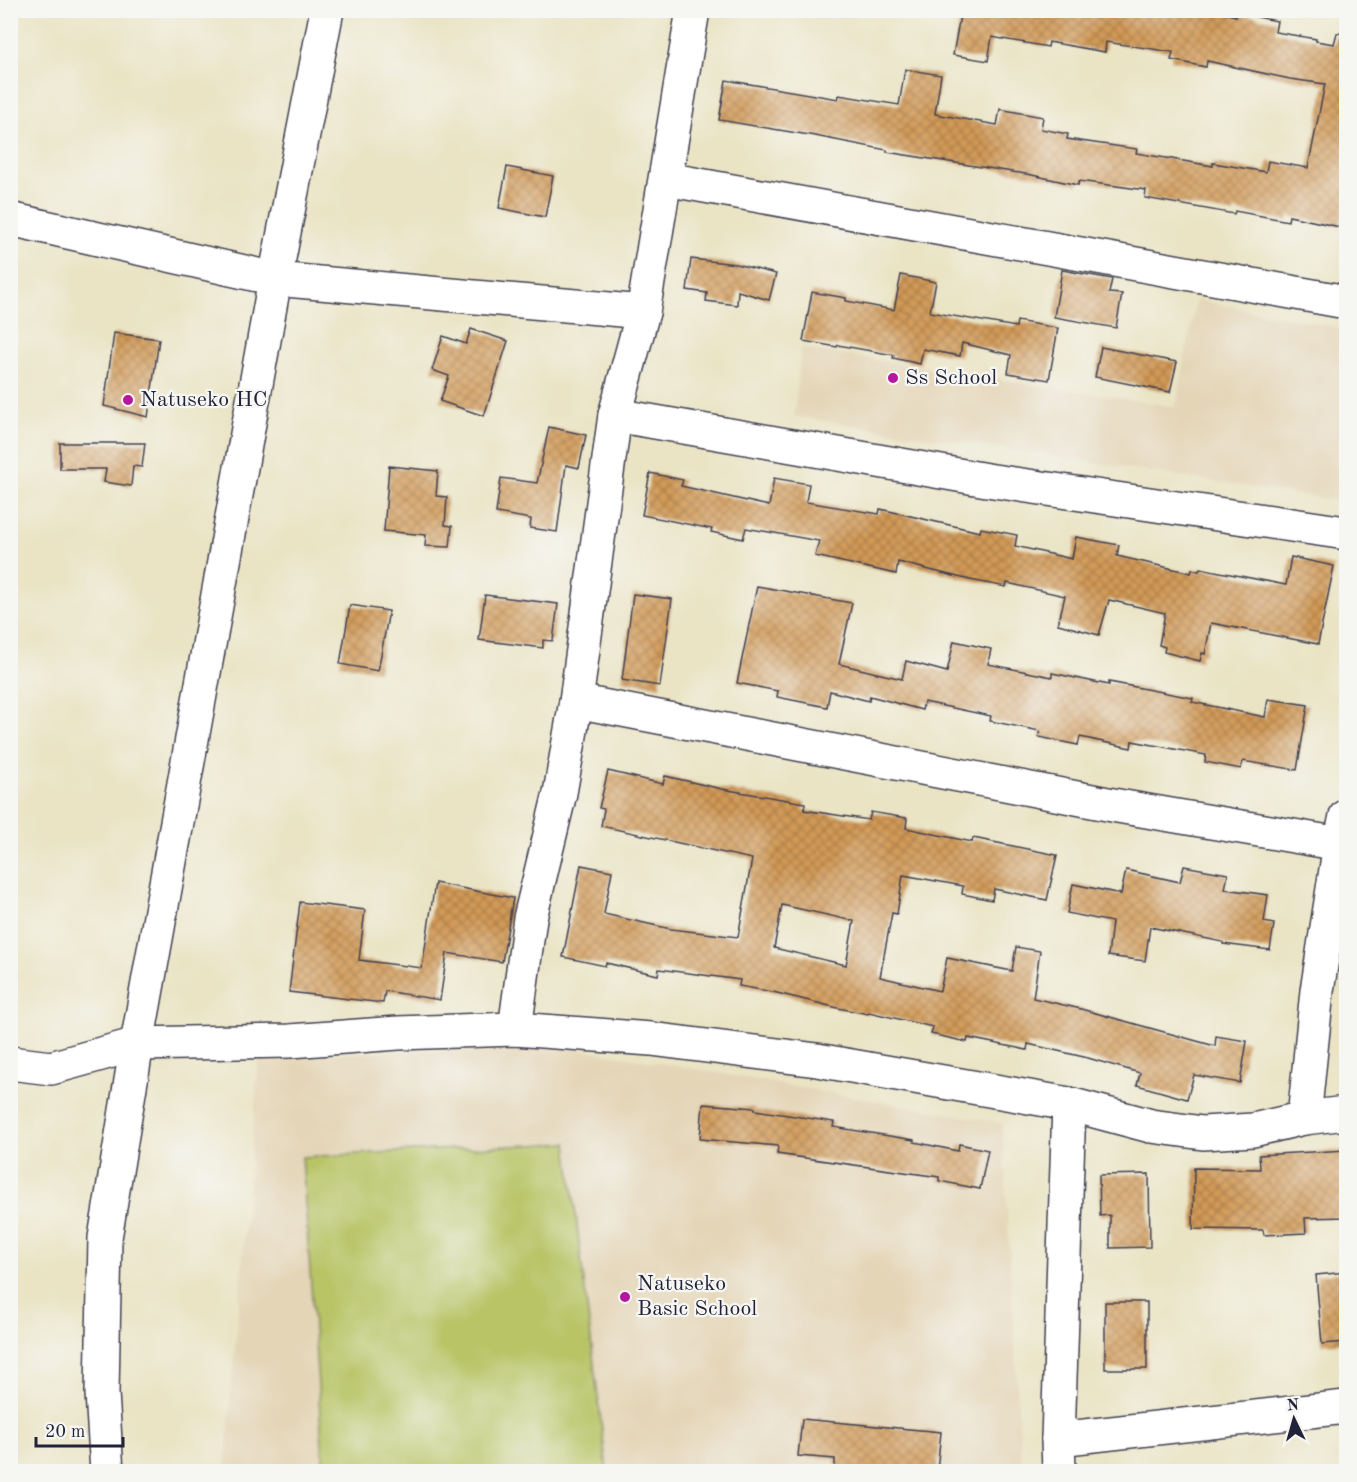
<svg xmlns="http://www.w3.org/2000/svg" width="1357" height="1482" viewBox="0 0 1357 1482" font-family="'Old Standard TT',serif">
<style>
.built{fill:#e4d5b7}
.green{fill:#b8c466;stroke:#6d7350;stroke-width:1.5}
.building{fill:url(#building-cross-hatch);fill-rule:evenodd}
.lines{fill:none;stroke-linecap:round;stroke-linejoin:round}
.minor-casing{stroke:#403f50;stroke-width:36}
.minor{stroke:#fff;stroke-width:33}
.poi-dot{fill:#b5179e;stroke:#f6f6f2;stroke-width:2}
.labels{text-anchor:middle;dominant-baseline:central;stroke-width:4.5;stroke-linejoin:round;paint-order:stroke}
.poi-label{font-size:22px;fill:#22223b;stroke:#f6f6f2;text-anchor:start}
</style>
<defs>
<pattern id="building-cross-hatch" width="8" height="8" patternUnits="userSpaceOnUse" patternTransform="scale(1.5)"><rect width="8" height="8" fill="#d29a57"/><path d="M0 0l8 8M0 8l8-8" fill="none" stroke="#aa7d49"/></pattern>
</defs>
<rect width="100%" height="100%" fill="#f6f6f2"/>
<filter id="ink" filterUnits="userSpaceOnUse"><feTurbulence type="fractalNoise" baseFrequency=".0167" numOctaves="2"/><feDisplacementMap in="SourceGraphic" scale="12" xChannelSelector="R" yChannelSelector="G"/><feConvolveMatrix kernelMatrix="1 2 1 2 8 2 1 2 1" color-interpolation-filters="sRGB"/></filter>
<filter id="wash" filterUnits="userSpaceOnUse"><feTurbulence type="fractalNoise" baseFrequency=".008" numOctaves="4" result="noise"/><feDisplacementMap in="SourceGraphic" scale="24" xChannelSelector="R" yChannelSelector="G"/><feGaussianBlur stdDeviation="1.35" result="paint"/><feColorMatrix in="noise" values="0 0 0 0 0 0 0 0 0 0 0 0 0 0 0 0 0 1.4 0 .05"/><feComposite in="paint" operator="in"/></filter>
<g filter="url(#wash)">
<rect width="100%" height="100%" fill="#eae4c5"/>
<g class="built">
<path d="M 1196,300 L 1346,329 L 1346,502 L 794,416 L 801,348 L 1176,407 Z"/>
<path d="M 563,1046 L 1002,1123 L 1022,1471 L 225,1472 L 259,1056 Z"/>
</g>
<path class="green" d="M 567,1143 L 607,1471 L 324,1471 L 302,1157 Z"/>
<g id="blocks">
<g class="building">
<path d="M 961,10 L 1211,10 L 1236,16 L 1237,13 L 1277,21 L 1275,32 L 1316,39 L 1316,41 L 1334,44 L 1337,33 L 1347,34 L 1347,195 L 1340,227 L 1289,216 L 1288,221 L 1235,211 L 1234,214 L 1145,198 L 1146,190 L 1079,181 L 1078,185 L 1032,175 L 887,152 L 887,150 L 815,136 L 719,120 L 726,80 L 838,99 L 839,95 L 899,105 L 905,69 L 941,75 L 935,114 L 997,125 L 1000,109 L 1043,117 L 1041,129 L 1068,134 L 1067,139 L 1137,149 L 1136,153 L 1213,166 L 1213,163 L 1266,172 L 1268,161 L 1308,168 L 1325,84 L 1290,79 L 1207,61 L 1206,67 L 1171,60 L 1173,52 L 1106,42 L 1105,52 L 1049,42 L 1048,47 L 992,37 L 988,61 L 953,55 Z"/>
<path d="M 507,167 L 553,176 L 545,217 L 499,208 Z"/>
<path d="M 691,259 L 736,264 L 776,274 L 769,300 L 738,291 L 737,305 L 706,301 L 707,293 L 687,290 Z"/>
<path d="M 1062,270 L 1112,279 L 1109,293 L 1122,294 L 1116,328 L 1054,317 Z"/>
<path d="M 901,275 L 936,282 L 930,312 L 1016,327 L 1017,321 L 1058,328 L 1049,380 L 1008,373 L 1011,355 L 962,343 L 960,356 L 923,349 L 920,364 L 893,358 L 894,355 L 838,345 L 837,347 L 803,341 L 812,292 L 846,298 L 846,301 L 894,310 Z"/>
<path d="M 471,329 L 508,341 L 484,416 L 440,401 L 449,376 L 432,370 L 443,336 L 466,344 Z"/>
<path d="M 114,333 L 159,339 L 148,417 L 104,406 Z"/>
<path d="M 1101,347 L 1177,362 L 1170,392 L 1095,377 Z"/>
<path d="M 549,427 L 586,435 L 579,468 L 566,465 L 557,532 L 530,528 L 531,519 L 496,513 L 501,478 L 537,483 Z"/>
<path d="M 60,443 L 145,443 L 142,467 L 133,466 L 131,486 L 104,482 L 106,469 L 60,469 Z"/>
<path d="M 389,466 L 438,471 L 436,496 L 447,497 L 445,525 L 452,526 L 450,547 L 425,546 L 426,535 L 384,531 Z"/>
<path d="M 650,473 L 683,480 L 681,486 L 769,506 L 774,478 L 809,484 L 806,502 L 879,514 L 880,509 L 980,532 L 981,528 L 1017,535 L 1015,546 L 1072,559 L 1076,537 L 1119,545 L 1117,556 L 1191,573 L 1192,569 L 1199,571 L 1200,568 L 1286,585 L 1291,557 L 1334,566 L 1318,644 L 1211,623 L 1205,654 L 1202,653 L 1200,661 L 1164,652 L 1165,647 L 1159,645 L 1165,613 L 1109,600 L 1099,635 L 1058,624 L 1065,596 L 1007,583 L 1006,587 L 970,580 L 898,562 L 896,574 L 815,556 L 819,541 L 746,528 L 743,539 L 711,532 L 712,529 L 642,515 Z"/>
<path d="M 757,586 L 852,603 L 839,664 L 902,679 L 906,661 L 947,672 L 954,641 L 991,649 L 988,664 L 1052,677 L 1052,673 L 1109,685 L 1109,682 L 1193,698 L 1192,702 L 1265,717 L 1268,699 L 1308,705 L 1297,770 L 1243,761 L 1241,769 L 1205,762 L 1206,755 L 1132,741 L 1131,748 L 1080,737 L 1078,745 L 1039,737 L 1040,731 L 990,721 L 991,716 L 924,702 L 922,710 L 870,696 L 869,701 L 830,691 L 827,707 L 777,697 L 778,691 L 737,683 Z"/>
<path d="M 633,594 L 672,599 L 660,686 L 622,680 Z"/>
<path d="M 485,595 L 558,604 L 553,641 L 543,640 L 543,648 L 479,640 Z"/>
<path d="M 350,605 L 389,611 L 378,671 L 340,664 Z"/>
<path d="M 608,771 L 663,784 L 665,776 L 722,789 L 805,803 L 804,810 L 869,820 L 871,812 L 907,818 L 906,828 L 972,842 L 973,838 L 1057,855 L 1047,900 L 994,889 L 992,900 L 962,894 L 963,886 L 903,875 L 897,914 L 892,913 L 880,977 L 940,991 L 947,958 L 1012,971 L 1016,947 L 1040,951 L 1033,998 L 1081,1009 L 1215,1046 L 1216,1036 L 1247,1041 L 1240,1083 L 1194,1075 L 1187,1099 L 1137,1085 L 1140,1073 L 1088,1058 L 1028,1044 L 1027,1050 L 968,1038 L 967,1042 L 931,1034 L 933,1027 L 869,1012 L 868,1014 L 838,1008 L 773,992 L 739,986 L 740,980 L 659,969 L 658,975 L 606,963 L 605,966 L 563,957 L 581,865 L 612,871 L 604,914 L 671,929 L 738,937 L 752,859 L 601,826 L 604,809 L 599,808 ZM 782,905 L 854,921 L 846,965 L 774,948 Z"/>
<path d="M 1184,866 L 1228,874 L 1225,889 L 1268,895 L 1264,922 L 1274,924 L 1270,950 L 1223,944 L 1223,942 L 1150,927 L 1145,961 L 1108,956 L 1112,922 L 1067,913 L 1073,884 L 1121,894 L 1126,870 L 1180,882 Z"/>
<path d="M 435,883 L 513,898 L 502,962 L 447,953 L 440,1000 L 385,991 L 383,1003 L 289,992 L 300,902 L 365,910 L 359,960 L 422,968 Z"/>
<path d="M 703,1104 L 755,1108 L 755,1110 L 834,1122 L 833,1127 L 914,1140 L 914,1142 L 958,1151 L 959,1144 L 988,1150 L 980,1189 L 939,1181 L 939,1177 L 777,1154 L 778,1146 L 700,1139 Z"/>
<path d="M 1347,1150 L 1347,1217 L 1305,1218 L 1306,1233 L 1264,1235 L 1263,1230 L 1193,1229 L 1194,1168 L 1260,1169 L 1259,1155 Z"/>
<path d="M 1149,1174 L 1150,1247 L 1110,1248 L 1110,1215 L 1100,1216 L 1099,1175 Z"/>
<path d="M 1347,1272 L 1347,1342 L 1322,1344 L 1316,1275 Z"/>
<rect x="1105" y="1302" width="42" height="67"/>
<path d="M 802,1419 L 941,1432 L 937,1471 L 905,1468 L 905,1472 L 835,1469 L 835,1459 L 798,1456 Z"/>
</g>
</g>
</g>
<g filter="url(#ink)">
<use href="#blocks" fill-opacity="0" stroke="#403f50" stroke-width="1.5"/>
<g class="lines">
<g class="minor-casing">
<g id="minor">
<path d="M 666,179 L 1346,302"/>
<path d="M 10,219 L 275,279 L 643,312"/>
<path d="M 615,415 L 987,480 L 1346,533"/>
<path d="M 576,701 L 1118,806 L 1340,844"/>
<path d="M 515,1029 L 530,918 L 560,793 L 576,701 L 615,415 L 643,312 L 693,10"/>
<path d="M 10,1063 L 51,1068 L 137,1044 L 290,1041 L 398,1033 L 515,1029 L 651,1039 L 817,1060 L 1069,1104 L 1151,1126 L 1203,1133 L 1253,1130 L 1304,1118 L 1346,1113"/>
<path d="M 1304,1118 L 1317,991 L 1340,844 L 1346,816"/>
<path d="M 1058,1439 L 1346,1407"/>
<path d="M 107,1472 L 102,1393 L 105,1238 L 137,1044 L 275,279 L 327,10"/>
<path d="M 1059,1472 L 1058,1439 L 1069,1104"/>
</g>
</g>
<use href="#minor" class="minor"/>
</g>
</g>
<g class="poi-dot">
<circle cx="893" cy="378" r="6"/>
<circle cx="128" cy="400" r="6"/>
<circle cx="625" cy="1297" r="6"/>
</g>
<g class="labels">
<g class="poi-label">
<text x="905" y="378">Ss School</text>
<text x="140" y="400">Natuseko HC</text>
<text x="637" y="1284">Natuseko<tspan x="637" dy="25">Basic School</tspan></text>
</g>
</g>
<rect width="1357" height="1482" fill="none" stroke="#f6f6f2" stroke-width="36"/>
<g transform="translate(1294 1419) rotate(355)" stroke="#f6f6f2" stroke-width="4.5" paint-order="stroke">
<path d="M0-4.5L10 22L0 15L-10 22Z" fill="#22223b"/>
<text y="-9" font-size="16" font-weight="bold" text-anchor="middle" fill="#22223b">N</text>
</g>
<path d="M36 1437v9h87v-9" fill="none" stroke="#22223b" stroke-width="3"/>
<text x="45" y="1437" font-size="18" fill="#22223b" stroke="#f6f6f2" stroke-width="4.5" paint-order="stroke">20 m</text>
</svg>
